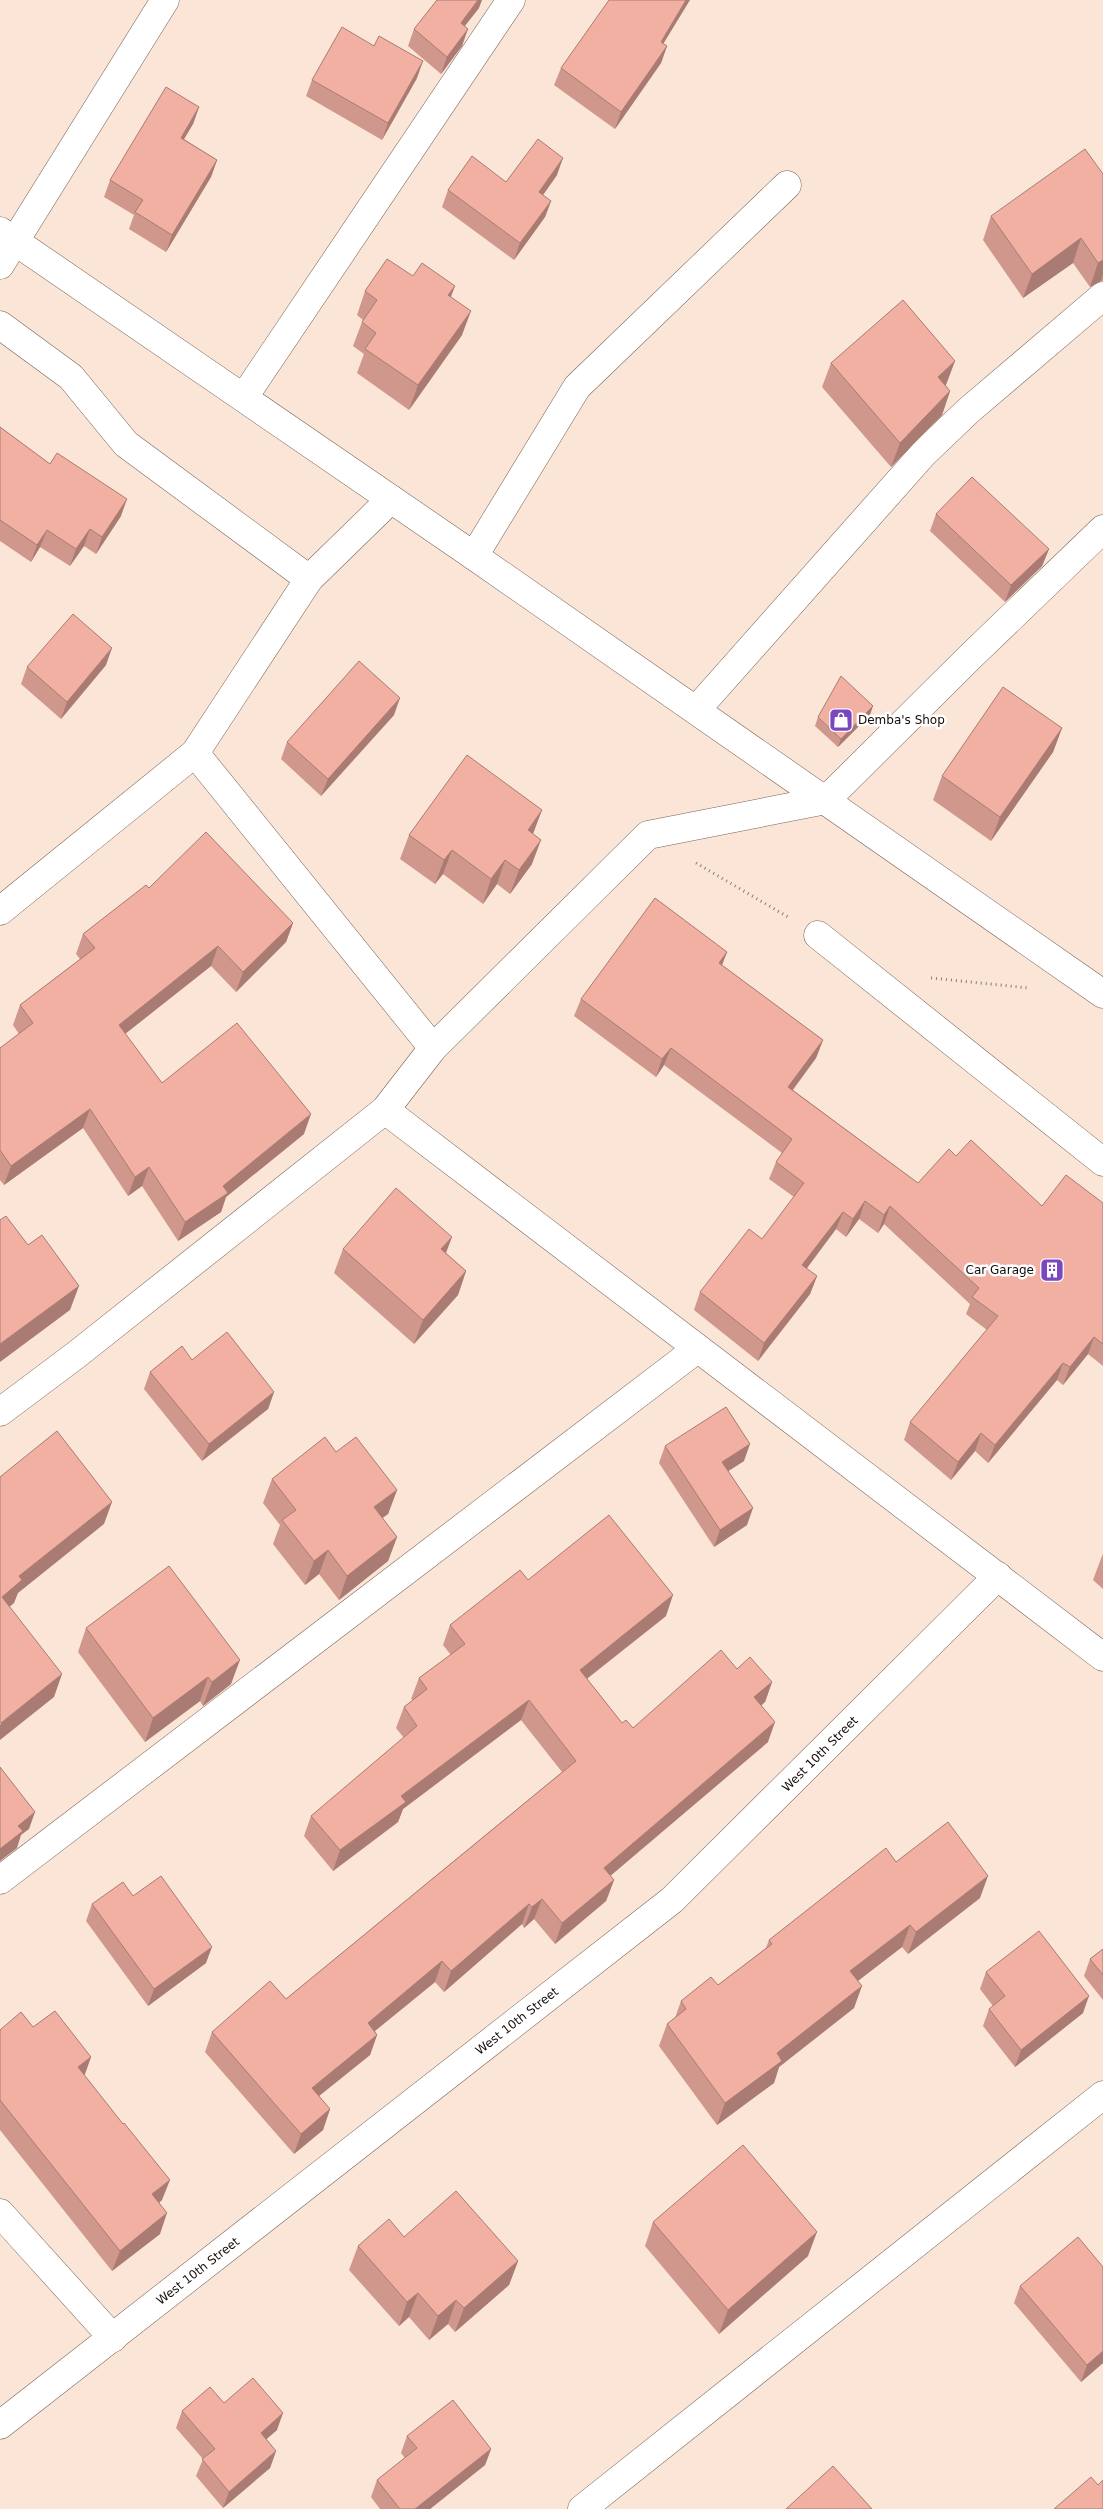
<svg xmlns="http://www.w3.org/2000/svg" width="1103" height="2509" viewBox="0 0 1103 2509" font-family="'DejaVu Sans',sans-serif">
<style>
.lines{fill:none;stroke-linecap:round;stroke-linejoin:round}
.minor-casing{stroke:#766356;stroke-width:29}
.path{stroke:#8a7b71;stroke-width:3;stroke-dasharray:1 4;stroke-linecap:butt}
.minor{stroke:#fff;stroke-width:28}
.wall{fill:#d0978c}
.shaded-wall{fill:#a97b72}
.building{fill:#f2b0a3;stroke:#a97b72}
.labels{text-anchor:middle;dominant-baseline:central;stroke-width:5;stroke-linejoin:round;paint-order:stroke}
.poi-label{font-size:12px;fill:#130b07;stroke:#fff;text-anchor:start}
.street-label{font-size:12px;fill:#130b07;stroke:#fff}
</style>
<rect width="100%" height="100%" fill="#fbe5d7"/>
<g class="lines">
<g class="minor-casing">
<g id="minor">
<path d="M 0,231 L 474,556 L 1103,994"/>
<path d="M 0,265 L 165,0"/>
<path d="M 0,325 L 71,377 L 126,444 L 309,579"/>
<path d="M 244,397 L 511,0"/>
<path d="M 474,556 L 577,387 L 787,185"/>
<path d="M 696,710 L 924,453 L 968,411 L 1103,296"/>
<path d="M 195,753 L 433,1048"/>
<path d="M 0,911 L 195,753 L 309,579 L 391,499"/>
<path d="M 818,935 L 1103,1162"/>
<path d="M 385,1110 L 1103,1657"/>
<path d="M 0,1412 L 76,1355 L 385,1110 L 433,1048 L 648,835 L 826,800 L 971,656 L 1103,529"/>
<path d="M 0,1880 L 697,1349"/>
<path d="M 0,2213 L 113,2338"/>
<path d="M 0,2425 L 672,1900 L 998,1576"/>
<path d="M 582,2509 L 1103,2095"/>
</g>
</g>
<g class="path">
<path d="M 696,863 L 788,917"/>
<path d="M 931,978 L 1029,988"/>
</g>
<use href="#minor" class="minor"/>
</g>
<g class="wall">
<path d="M 479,8 L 465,26 L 462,46 L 441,74 L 408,46 L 414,29 Z"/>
<path d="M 667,46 L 661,63 L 615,129 L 554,85 L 561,68 Z"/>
<path d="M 417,78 L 382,140 L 306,96 L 312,80 Z"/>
<path d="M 199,107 L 193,124 L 184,139 L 217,160 L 211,177 L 166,252 L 129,229 L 134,215 L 104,197 L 110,180 Z"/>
<path d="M 1103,174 L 1103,281 L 1101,281 L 1090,287 L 1073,263 L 1023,298 L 983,240 L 991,216 Z"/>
<path d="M 557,175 L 543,195 L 551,201 L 545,217 L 514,260 L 442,207 L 448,190 Z"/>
<path d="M 413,276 L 451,297 L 462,335 L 409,410 L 357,373 L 364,354 L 353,346 L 362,322 L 363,320 L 357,315 L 365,291 Z"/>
<path d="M 831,363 L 946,386 L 950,391 L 942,415 L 891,467 L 822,387 Z"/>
<path d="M 0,427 L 121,516 L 96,554 L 84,546 L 70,566 L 40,547 L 31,562 L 0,541 Z"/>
<path d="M 936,514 L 1049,549 L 1042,566 L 1005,602 L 930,531 Z"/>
<path d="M 106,665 L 61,719 L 21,684 L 27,667 Z"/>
<path d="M 394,715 L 321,796 L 281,759 L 287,742 Z"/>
<path d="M 870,715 L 838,747 L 815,726 L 818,717 Z"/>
<path d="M 1062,728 L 1053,752 L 991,841 L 933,800 L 942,776 Z"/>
<path d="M 409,835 L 532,864 L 510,894 L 497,884 L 483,904 L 443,874 L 435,884 L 400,859 Z"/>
<path d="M 149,888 L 293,923 L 286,942 L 236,992 L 211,966 L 125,1034 L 162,1083 L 304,1134 L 226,1197 L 221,1212 L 178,1241 L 142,1186 L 128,1196 L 83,1128 L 4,1185 L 0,1180 L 0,1048 L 19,1034 L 13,1025 L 20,1005 L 80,959 L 76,954 L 83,934 Z"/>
<path d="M 727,952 L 722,965 L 823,1040 L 816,1058 L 793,1090 L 918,1183 L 956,1156 L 1042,1206 L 1103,1203 L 1103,1366 L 1088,1354 L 1063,1385 L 1057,1380 L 988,1463 L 975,1451 L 951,1480 L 904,1440 L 910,1422 L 987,1330 L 966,1314 L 970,1304 L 884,1224 L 878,1233 L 859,1219 L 846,1237 L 836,1229 L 806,1268 L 817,1276 L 810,1294 L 758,1361 L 694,1310 L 700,1292 L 762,1239 L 794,1197 L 769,1179 L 776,1162 L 782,1153 L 664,1065 L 656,1077 L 574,1016 L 581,999 Z"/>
<path d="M 343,1249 L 446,1253 L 466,1271 L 458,1295 L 414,1344 L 334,1273 Z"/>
<path d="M 192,1360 L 274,1392 L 268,1409 L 202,1461 L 144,1389 L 150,1372 Z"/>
<path d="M 665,1446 L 744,1461 L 728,1471 L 747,1525 L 714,1547 L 659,1463 Z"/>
<path d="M 336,1452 L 397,1490 L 388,1514 L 382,1518 L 397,1537 L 388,1561 L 339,1600 L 319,1574 L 305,1585 L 273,1544 L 280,1525 L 263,1503 L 272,1479 Z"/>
<path d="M 1103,1554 L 1103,1589 L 1093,1580 L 1102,1556 Z"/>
<path d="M 528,1580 L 666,1616 L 587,1679 L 622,1723 L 633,1728 L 737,1669 L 772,1682 L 765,1702 L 761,1705 L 768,1742 L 610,1876 L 614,1880 L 606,1901 L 555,1944 L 534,1919 L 524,1928 L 522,1924 L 444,1992 L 435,1982 L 375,2031 L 377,2035 L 370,2055 L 319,2096 L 330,2109 L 323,2130 L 294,2154 L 205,2052 L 212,2032 L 286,1999 L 562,1772 L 521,1720 L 403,1809 L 398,1822 L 333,1871 L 304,1836 L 311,1816 L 404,1738 L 396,1728 L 404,1707 L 413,1700 L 411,1699 L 419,1678 L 451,1655 L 443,1645 L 450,1625 Z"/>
<path d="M 86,1628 L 231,1684 L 203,1706 L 200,1701 L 145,1742 L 78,1652 Z"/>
<path d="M 133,1896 L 206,1963 L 148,2006 L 86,1921 L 92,1904 Z"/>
<path d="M 980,1898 L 908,1954 L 902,1947 L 858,1981 L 854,2008 L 779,2067 L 774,2083 L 717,2125 L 659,2046 L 667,2024 L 675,2018 L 681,2001 L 718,1985 L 766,1948 L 769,1940 Z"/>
<path d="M 1103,1949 L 1103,2000 L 1084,1976 L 1090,1959 Z"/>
<path d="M 986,1972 L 1083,2013 L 1015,2067 L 983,2026 L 989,2009 L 993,2006 L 980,1989 Z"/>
<path d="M 33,2027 L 91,2057 L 84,2075 L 162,2200 L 159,2203 L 160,2234 L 112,2271 L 0,2130 L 0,2030 Z"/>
<path d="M 653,2222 L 808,2256 L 719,2334 L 645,2246 Z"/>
<path d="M 404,2237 L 518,2261 L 509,2285 L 455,2332 L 448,2324 L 429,2340 L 409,2317 L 399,2326 L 349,2270 L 358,2246 Z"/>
<path d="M 1020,2286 L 1103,2363 L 1081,2382 L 1014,2303 Z"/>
<path d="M 224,2403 L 277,2430 L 266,2439 L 276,2451 L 270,2468 L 223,2508 L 196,2476 L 203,2459 L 176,2428 L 182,2411 Z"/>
<path d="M 407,2436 L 491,2449 L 485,2465 L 430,2509 L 380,2509 L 371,2497 L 377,2480 L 405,2458 L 401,2453 Z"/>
</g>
<g class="shaded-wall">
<path d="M 478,0 L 482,0 L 479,8 L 454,39 L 461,23 Z"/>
<path d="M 686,0 L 690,0 L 654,59 L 661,42 Z"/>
<path d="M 468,29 L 462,46 L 441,74 L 447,57 Z"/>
<path d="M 667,46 L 661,63 L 615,129 L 621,112 Z"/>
<path d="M 423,61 L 417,78 L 382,140 L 388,123 Z"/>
<path d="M 199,107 L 193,124 L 175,154 L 181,138 Z"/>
<path d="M 563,158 L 557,175 L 533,209 L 539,192 Z"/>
<path d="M 217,160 L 211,177 L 166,252 L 172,235 Z"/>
<path d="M 551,201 L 545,217 L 514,260 L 520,243 Z"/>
<path d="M 1081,238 L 1073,263 L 1023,298 L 1032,274 Z"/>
<path d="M 1103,260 L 1103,274 L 1101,281 L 1090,287 L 1098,263 Z"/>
<path d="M 455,286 L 446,310 L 448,295 Z"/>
<path d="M 471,311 L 462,335 L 409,410 L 418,385 Z"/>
<path d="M 955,361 L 946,385 L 929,401 L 938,377 Z"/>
<path d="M 950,391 L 942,415 L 891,467 L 900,443 Z"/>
<path d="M 127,499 L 121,516 L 96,554 L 102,537 Z"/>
<path d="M 90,529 L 84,546 L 70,566 L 76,549 Z"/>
<path d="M 47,530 L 40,547 L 31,562 L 37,545 Z"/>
<path d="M 1049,549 L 1042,566 L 1005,602 L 1011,585 Z"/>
<path d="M 112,648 L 106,665 L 61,719 L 67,702 Z"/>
<path d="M 400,698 L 394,715 L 321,796 L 328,779 Z"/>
<path d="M 873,706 L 870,715 L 838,747 L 841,739 Z"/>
<path d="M 1062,728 L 1053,752 L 991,841 L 1000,817 Z"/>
<path d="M 542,810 L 533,834 L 528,830 Z"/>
<path d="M 541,840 L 532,864 L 510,894 L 519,870 Z"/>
<path d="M 452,850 L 443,874 L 435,884 L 444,860 Z"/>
<path d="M 505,860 L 497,884 L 483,904 L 491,879 Z"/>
<path d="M 293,923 L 286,942 L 236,992 L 243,972 Z"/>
<path d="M 218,946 L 211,966 L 111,1045 L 119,1025 Z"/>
<path d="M 727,952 L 720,970 L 719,963 Z"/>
<path d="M 823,1040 L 816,1058 L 782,1104 L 788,1087 Z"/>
<path d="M 671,1048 L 664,1065 L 656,1077 L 662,1059 Z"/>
<path d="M 90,1109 L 83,1128 L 4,1185 L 11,1166 Z"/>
<path d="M 311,1114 L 304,1134 L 226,1197 L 221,1212 L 178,1241 L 185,1222 L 223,1186 Z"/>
<path d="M 149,1167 L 142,1186 L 128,1196 L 135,1177 Z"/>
<path d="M 865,1201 L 859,1219 L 846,1237 L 853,1219 Z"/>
<path d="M 890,1206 L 884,1224 L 878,1233 L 884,1215 Z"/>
<path d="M 843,1212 L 836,1229 L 796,1283 L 802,1265 Z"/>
<path d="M 452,1237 L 443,1261 L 441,1249 Z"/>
<path d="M 466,1271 L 458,1295 L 414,1344 L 423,1320 Z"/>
<path d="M 817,1276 L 810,1294 L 758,1361 L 764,1343 Z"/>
<path d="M 79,1286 L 70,1310 L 0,1362 L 0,1344 Z"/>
<path d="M 1094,1337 L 1088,1354 L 1063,1385 L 1070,1367 Z"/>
<path d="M 1063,1363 L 1057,1380 L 988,1463 L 995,1445 Z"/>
<path d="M 274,1392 L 268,1409 L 202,1461 L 209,1444 Z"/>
<path d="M 981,1433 L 975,1451 L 951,1480 L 958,1462 Z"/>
<path d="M 750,1444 L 744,1461 L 716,1479 L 722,1462 Z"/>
<path d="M 397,1490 L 388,1514 L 365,1531 L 374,1507 Z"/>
<path d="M 112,1502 L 104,1524 L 18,1593 L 14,1603 L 0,1615 L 2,1597 L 19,1576 Z"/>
<path d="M 753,1508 L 747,1525 L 714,1547 L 720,1530 Z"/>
<path d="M 397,1537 L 388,1561 L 339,1600 L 347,1576 Z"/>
<path d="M 328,1550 L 319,1574 L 305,1585 L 314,1561 Z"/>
<path d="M 673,1595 L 666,1616 L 572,1690 L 580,1670 Z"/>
<path d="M 240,1660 L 231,1684 L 203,1706 L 212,1682 Z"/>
<path d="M 62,1674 L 54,1697 L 0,1740 L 0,1725 L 1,1723 Z"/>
<path d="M 208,1677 L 200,1701 L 145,1742 L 153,1718 Z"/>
<path d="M 772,1682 L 765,1702 L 747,1718 L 754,1697 Z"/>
<path d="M 529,1700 L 521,1720 L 403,1809 L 398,1822 L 333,1871 L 340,1850 L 401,1796 Z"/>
<path d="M 775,1722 L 768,1742 L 596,1888 L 604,1868 Z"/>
<path d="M 35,1812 L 29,1829 L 21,1835 L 17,1848 L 0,1861 L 0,1849 L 18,1826 Z"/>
<path d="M 988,1876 L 980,1898 L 908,1954 L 916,1932 Z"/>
<path d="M 614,1880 L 606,1901 L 555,1944 L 562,1923 Z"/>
<path d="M 542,1899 L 534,1919 L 524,1928 L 532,1907 Z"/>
<path d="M 529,1904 L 522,1924 L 444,1992 L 451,1971 Z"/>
<path d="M 910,1925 L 902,1947 L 842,1993 L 850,1971 Z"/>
<path d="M 212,1947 L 206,1963 L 148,2006 L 154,1989 Z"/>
<path d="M 442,1961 L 435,1982 L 360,2043 L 368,2023 Z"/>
<path d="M 862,1986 L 854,2008 L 779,2067 L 774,2083 L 717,2125 L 725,2103 L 777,2053 Z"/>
<path d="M 1089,1996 L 1083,2013 L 1015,2067 L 1021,2050 Z"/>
<path d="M 377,2035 L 370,2055 L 304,2108 L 312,2088 Z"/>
<path d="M 91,2057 L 84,2077 L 78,2067 Z"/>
<path d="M 330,2109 L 323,2130 L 294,2154 L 301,2134 Z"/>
<path d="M 170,2180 L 162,2200 L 145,2214 L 152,2194 Z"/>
<path d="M 167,2213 L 160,2234 L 112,2271 L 120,2251 Z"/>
<path d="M 817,2232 L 808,2256 L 719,2334 L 728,2310 Z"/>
<path d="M 518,2261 L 509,2285 L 455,2332 L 464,2308 Z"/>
<path d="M 418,2293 L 409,2317 L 399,2326 L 407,2302 Z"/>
<path d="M 456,2300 L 448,2324 L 429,2340 L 438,2316 Z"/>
<path d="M 1103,2351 L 1103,2363 L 1081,2382 L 1087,2365 Z"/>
<path d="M 283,2413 L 277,2430 L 255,2449 L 261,2433 Z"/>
<path d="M 491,2449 L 485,2465 L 430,2509 L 415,2509 Z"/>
<path d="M 276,2451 L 270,2468 L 223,2508 L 229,2492 Z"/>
</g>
<g class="building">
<path d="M 437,0 L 478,0 L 461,23 L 468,29 L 447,57 L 414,29 Z"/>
<path d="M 609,0 L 686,0 L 661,42 L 667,46 L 621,112 L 561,68 Z"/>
<path d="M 342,27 L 374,46 L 379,36 L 423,61 L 388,123 L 312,80 Z"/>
<path d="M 166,87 L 199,107 L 181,138 L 217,160 L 172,235 L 135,212 L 143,200 L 110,180 Z"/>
<path d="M 538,139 L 563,158 L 539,192 L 551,201 L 520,243 L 448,190 L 472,156 L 506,182 Z"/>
<path d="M 1085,149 L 1103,174 L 1103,260 L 1098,263 L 1081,238 L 1032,274 L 991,216 Z"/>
<path d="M 387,259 L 413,276 L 422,263 L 455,286 L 448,295 L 471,311 L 418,385 L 365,349 L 376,333 L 362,322 L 377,300 L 365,291 Z"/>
<path d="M 903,300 L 955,361 L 938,377 L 950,391 L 900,443 L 831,363 Z"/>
<path d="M 0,427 L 50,464 L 57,453 L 127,499 L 102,537 L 90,529 L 76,549 L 47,530 L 37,545 L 0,520 Z"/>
<path d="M 972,477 L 1049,549 L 1011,585 L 936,514 Z"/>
<path d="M 73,614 L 112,648 L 67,702 L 27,667 Z"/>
<path d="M 359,661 L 400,698 L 328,779 L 287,742 Z"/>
<path d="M 841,676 L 873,706 L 841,739 L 818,717 Z"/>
<path d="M 1003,687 L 1062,728 L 1000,817 L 942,776 Z"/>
<path d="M 467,755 L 542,810 L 528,830 L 541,840 L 519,870 L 505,860 L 491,879 L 452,850 L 444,860 L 409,835 Z"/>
<path d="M 206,832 L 293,923 L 243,972 L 218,946 L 119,1025 L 162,1083 L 237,1023 L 311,1114 L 223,1186 L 228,1193 L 185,1222 L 149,1167 L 135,1177 L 90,1109 L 11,1166 L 0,1150 L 0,1048 L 33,1023 L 20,1005 L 95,948 L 83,934 L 146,885 L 149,888 Z"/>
<path d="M 655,898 L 727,952 L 719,963 L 823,1040 L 788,1087 L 918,1183 L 949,1149 L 956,1156 L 971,1140 L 1042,1206 L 1066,1175 L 1103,1203 L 1103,1344 L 1094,1337 L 1070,1367 L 1063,1363 L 995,1445 L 981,1433 L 958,1462 L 910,1422 L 998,1316 L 972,1297 L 979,1288 L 890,1206 L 884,1215 L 865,1201 L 853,1219 L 843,1212 L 802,1265 L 817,1276 L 764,1343 L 700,1292 L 749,1229 L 762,1239 L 804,1183 L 776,1162 L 792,1139 L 671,1048 L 662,1059 L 581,999 Z"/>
<path d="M 396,1188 L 452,1237 L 441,1249 L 466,1271 L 423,1320 L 343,1249 Z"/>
<path d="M 6,1216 L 28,1245 L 42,1235 L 79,1286 L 0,1344 L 0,1220 Z"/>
<path d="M 227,1332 L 274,1392 L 209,1444 L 150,1372 L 182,1346 L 192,1360 Z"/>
<path d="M 726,1407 L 750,1444 L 722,1462 L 753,1508 L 720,1530 L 665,1446 Z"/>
<path d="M 57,1431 L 112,1502 L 19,1576 L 22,1580 L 2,1597 L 62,1674 L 1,1723 L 0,1722 L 0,1477 Z"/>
<path d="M 325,1437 L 336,1452 L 356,1437 L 397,1490 L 374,1507 L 397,1537 L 347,1576 L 328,1550 L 314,1561 L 282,1520 L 296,1510 L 272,1479 Z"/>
<path d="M 609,1515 L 673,1595 L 580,1670 L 622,1723 L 626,1720 L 633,1728 L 721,1650 L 737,1669 L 750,1657 L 772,1682 L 754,1697 L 775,1722 L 604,1868 L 614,1880 L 562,1923 L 542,1899 L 532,1907 L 529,1904 L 451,1971 L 442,1961 L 368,2023 L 377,2035 L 312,2088 L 330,2109 L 301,2134 L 212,2032 L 270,1981 L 286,1999 L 576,1761 L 529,1700 L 401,1796 L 406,1802 L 340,1850 L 311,1816 L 417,1726 L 404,1707 L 427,1689 L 419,1678 L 465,1644 L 450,1625 L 520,1570 L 528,1580 Z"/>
<path d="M 169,1566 L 240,1660 L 212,1682 L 208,1677 L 153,1718 L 86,1628 Z"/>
<path d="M 0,1767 L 35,1812 L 18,1826 L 23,1831 L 0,1849 Z"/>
<path d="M 948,1822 L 988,1876 L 916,1932 L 910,1925 L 850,1971 L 862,1986 L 777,2053 L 782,2061 L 725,2103 L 667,2024 L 686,2009 L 681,2001 L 711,1977 L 718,1985 L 772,1944 L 769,1940 L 783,1929 L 886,1848 L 896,1862 Z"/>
<path d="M 161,1876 L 212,1947 L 154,1989 L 92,1904 L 123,1882 L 133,1896 Z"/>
<path d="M 1039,1931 L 1089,1996 L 1021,2050 L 989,2009 L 1005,1996 L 986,1972 Z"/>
<path d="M 1103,1949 L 1103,1975 L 1090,1959 Z"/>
<path d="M 55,2011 L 91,2057 L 78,2067 L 123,2124 L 124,2123 L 170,2180 L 152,2194 L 167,2213 L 120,2251 L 0,2100 L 0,2030 L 21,2012 L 33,2027 Z"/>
<path d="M 743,2145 L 817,2232 L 728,2310 L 653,2222 Z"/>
<path d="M 456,2191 L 518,2261 L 464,2308 L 456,2300 L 438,2316 L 418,2293 L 407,2302 L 358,2246 L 389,2219 L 404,2237 Z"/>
<path d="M 1078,2237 L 1103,2267 L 1103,2351 L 1087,2365 L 1020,2286 Z"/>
<path d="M 253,2378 L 283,2413 L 261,2433 L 276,2451 L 229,2492 L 202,2459 L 215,2449 L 182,2411 L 210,2387 L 224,2403 Z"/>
<path d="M 453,2400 L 491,2449 L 415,2509 L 400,2509 L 377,2480 L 417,2448 L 407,2436 Z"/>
<path d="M 833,2466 L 872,2509 L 786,2509 Z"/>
<path d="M 1091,2477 L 1098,2485 L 1103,2480 L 1103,2509 L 1054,2509 Z"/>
</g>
<defs>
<g id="shop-square" transform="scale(1.25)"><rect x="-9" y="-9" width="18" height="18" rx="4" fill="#7a47be" stroke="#fff"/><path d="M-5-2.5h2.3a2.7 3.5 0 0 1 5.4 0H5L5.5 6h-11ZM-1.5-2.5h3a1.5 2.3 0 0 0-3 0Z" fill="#fff"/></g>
<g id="building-square" transform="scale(1.25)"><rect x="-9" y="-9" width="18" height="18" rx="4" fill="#7a47be" stroke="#fff"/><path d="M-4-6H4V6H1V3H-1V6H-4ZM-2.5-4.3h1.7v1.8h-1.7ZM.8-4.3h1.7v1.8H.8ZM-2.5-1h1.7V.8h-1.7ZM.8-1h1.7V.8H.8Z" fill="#fff"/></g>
</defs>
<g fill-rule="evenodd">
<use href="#shop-square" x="841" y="720"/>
<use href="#building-square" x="1052" y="1270"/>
</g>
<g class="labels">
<g class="poi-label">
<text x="858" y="720">Demba's Shop</text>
<text x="1034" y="1270" text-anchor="end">Car Garage</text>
</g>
<g class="street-label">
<text transform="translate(820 1754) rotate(-45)">West 10th Street</text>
<text transform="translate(517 2021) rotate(-38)">West 10th Street</text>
<text transform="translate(198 2271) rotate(-38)">West 10th Street</text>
</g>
</g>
</svg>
